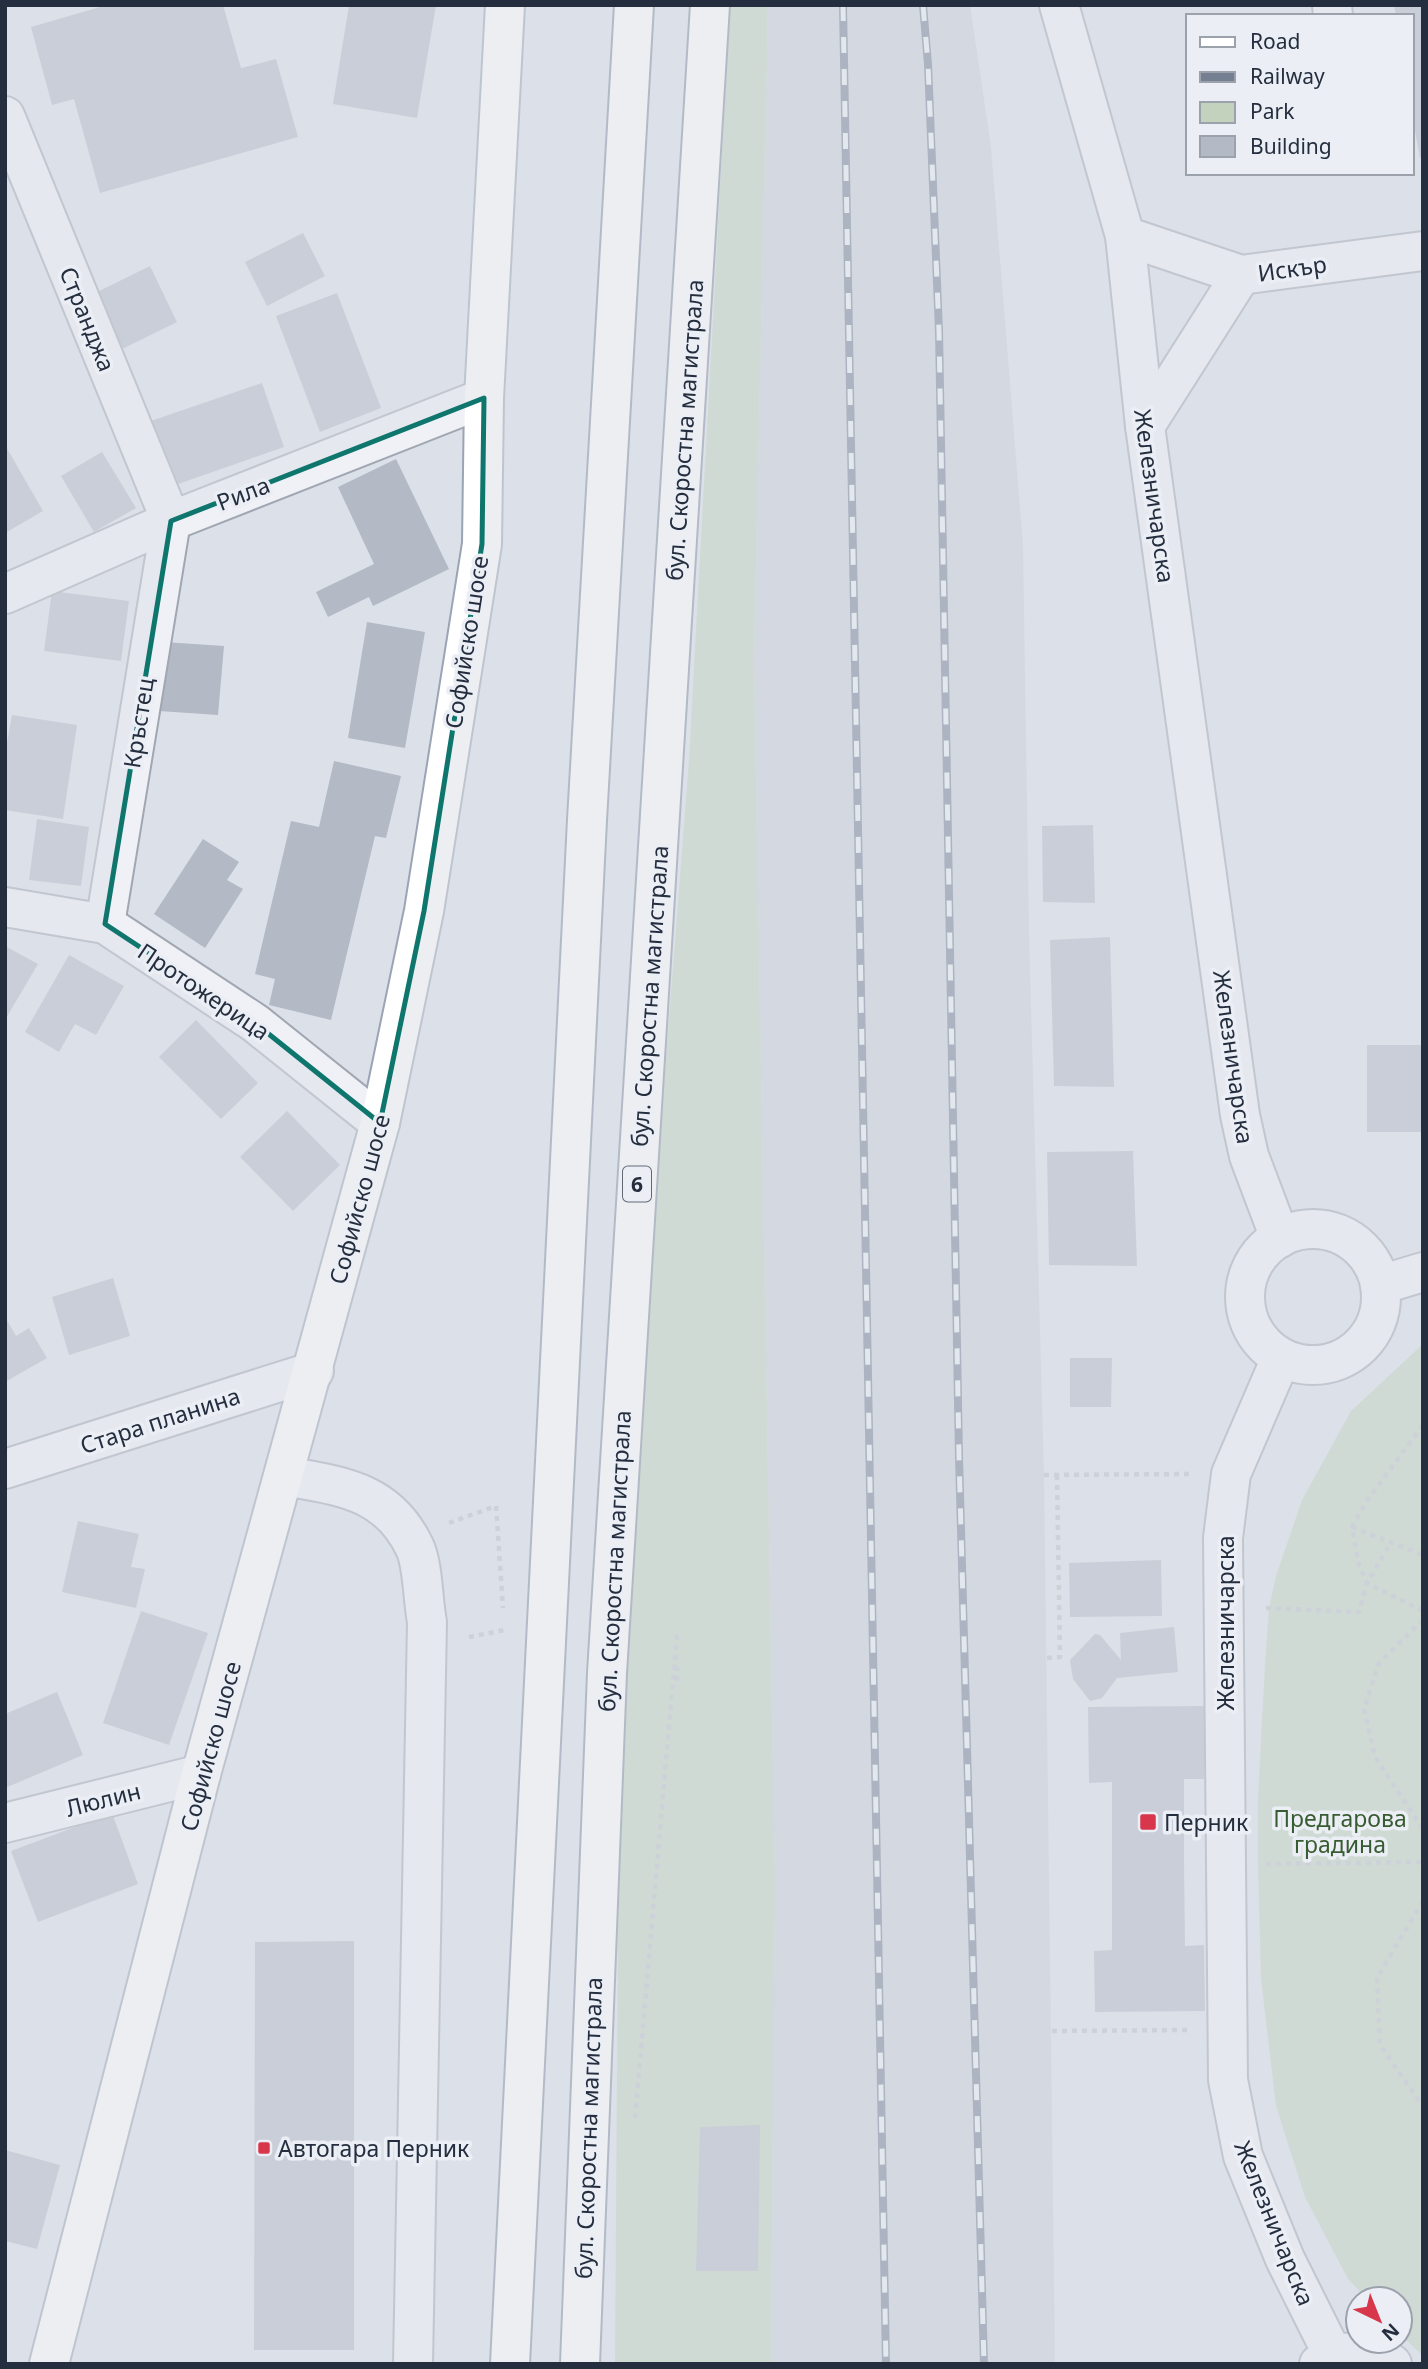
<svg xmlns="http://www.w3.org/2000/svg" width="1428" height="2369" viewBox="0 0 1428 2369" font-family="'Noto Sans',sans-serif">
<style>
.built{fill:#cacfda}
.green{fill:#c2d2bd}
.building{fill:#b3b9c5}
.lines{fill:none;stroke-linecap:round;stroke-linejoin:round}
.minor-casing{stroke:#a1a7b2;stroke-width:42}
.major-casing{stroke:#9ba4b4;stroke-width:42}
.highway-casing{stroke:#828d9f;stroke-width:42}
.path{stroke:#babec6;stroke-width:4.5;stroke-dasharray:5 5;stroke-linecap:butt}
.minor{stroke:#eff1f6;stroke-width:38}
.major{stroke:#fff;stroke-width:38}
.highway{stroke:#fff;stroke-width:38}
.rail-casing{stroke:#747f92;stroke-width:8}
.rail{stroke:#ebeff5;stroke-width:5;stroke-dasharray:16;stroke-linecap:butt}
.marked{fill:none;stroke:#0f766e;stroke-width:5;stroke-linejoin:round}
.poi-dot{fill:#d8364b;stroke:#ebeff5;stroke-width:2.5}
.labels{text-anchor:middle;dominant-baseline:central;stroke-width:7;stroke-linejoin:round;paint-order:stroke}
.shield{fill:#ebeff5;stroke:#606876;stroke-width:2}
.shield-label{font-size:21px;font-weight:bold;fill:#252e3f}
.street-label{font-size:23px;fill:#252e3f;stroke:#ebeff5}
.park-label{font-size:23px;fill:#385c31;stroke:#ebeff5}
.poi-label{font-size:23px;fill:#252e3f;stroke:#ebeff5;text-anchor:start}
</style>
<rect width="100%" height="100%" fill="#dce0e8"/>
<path class="built" d="M 768,5 L 970,5 L 991,147 L 1023,545 L 1029,933 L 1044,1475 L 1055,2364 L 771,2364 L 775,1881 L 754,660 Z"/>
<g class="green">
<path d="M 730,5 L 768,5 L 754,660 L 775,1881 L 771,2364 L 615,2364 L 619,1791 L 643,1358 L 689,760 Z"/>
<path d="M 1423,1344 L 1423,2356 L 1400,2334 L 1400,2299 L 1367,2299 L 1348,2279 L 1305,2197 L 1276,2106 L 1261,1979 L 1258,1864 L 1258,1798 L 1265,1665 L 1269,1608 L 1276,1576 L 1302,1500 L 1351,1411 Z"/>
</g>
<g class="building">
<path d="M 107,5 L 223,5 L 241,68 L 276,59 L 298,137 L 100,193 L 74,99 L 52,105 L 31,27 Z"/>
<path d="M 349,5 L 436,5 L 417,118 L 333,104 Z"/>
<path d="M 1394,5 L 1423,5 L 1423,158 L 1420,158 L 1412,115 L 1412,16 L 1396,16 Z"/>
<path d="M 303,233 L 325,276 L 267,306 L 245,262 Z"/>
<path d="M 150,266 L 177,322 L 112,354 L 85,298 Z"/>
<path d="M 337,293 L 381,408 L 320,432 L 276,316 Z"/>
<path d="M 262,383 L 284,447 L 164,489 L 142,424 Z"/>
<path d="M 5,445 L 43,511 L 5,533 Z"/>
<path d="M 102,452 L 136,508 L 94,532 L 61,476 Z"/>
<path d="M 396,459 L 449,569 L 373,606 L 369,597 L 328,617 L 316,592 L 374,564 L 338,487 Z"/>
<path d="M 52,591 L 129,601 L 121,661 L 44,651 Z"/>
<path d="M 367,622 L 425,632 L 405,748 L 348,738 Z"/>
<path d="M 164,642 L 224,646 L 218,715 L 159,711 Z"/>
<path d="M 12,715 L 77,725 L 63,819 L 5,810 L 5,754 Z"/>
<path d="M 334,761 L 401,776 L 386,838 L 375,836 L 331,1020 L 269,1005 L 275,979 L 255,974 L 291,821 L 319,827 Z"/>
<path d="M 37,819 L 89,827 L 81,886 L 29,880 Z"/>
<path d="M 1093,825 L 1095,903 L 1043,902 L 1042,826 Z"/>
<path d="M 203,839 L 239,862 L 227,880 L 243,889 L 205,948 L 154,914 Z"/>
<path d="M 1110,937 L 1114,1087 L 1054,1086 L 1050,940 Z"/>
<path d="M 5,946 L 38,964 L 5,1020 Z"/>
<path d="M 69,955 L 124,986 L 96,1035 L 75,1024 L 59,1052 L 25,1032 Z"/>
<path d="M 196,1020 L 258,1083 L 221,1119 L 159,1057 Z"/>
<rect x="1367" y="1045" width="56" height="87"/>
<path d="M 287,1111 L 340,1165 L 293,1211 L 240,1157 Z"/>
<path d="M 1133,1151 L 1137,1266 L 1049,1265 L 1047,1152 Z"/>
<path d="M 113,1278 L 130,1336 L 69,1355 L 52,1297 Z"/>
<path d="M 5,1317 L 16,1336 L 29,1328 L 47,1358 L 5,1382 Z"/>
<path d="M 1070,1358 L 1112,1358 L 1111,1407 L 1070,1407 Z"/>
<path d="M 78,1521 L 139,1534 L 131,1567 L 145,1569 L 136,1608 L 62,1592 Z"/>
<path d="M 1161,1560 L 1162,1616 L 1070,1617 L 1069,1563 Z"/>
<path d="M 141,1611 L 208,1633 L 169,1745 L 103,1723 Z"/>
<path d="M 1174,1627 L 1178,1672 L 1117,1678 L 1102,1698 L 1090,1701 L 1073,1679 L 1070,1660 L 1095,1634 L 1100,1635 L 1121,1660 L 1120,1633 Z"/>
<path d="M 57,1692 L 83,1755 L 5,1788 L 5,1714 Z"/>
<path d="M 1204,1706 L 1204,1779 L 1184,1779 L 1184,1862 L 1185,1946 L 1204,1945 L 1205,2011 L 1095,2012 L 1094,1951 L 1112,1950 L 1112,1782 L 1089,1783 L 1088,1707 Z"/>
<path d="M 112,1813 L 138,1884 L 38,1922 L 11,1851 Z"/>
<path d="M 354,1941 L 354,2350 L 254,2350 L 255,1942 Z"/>
<path d="M 760,2125 L 758,2271 L 696,2271 L 700,2127 Z"/>
<path d="M 5,2150 L 60,2165 L 37,2249 L 5,2241 Z"/>
</g>
<g class="lines">
<g class="minor-casing">
<g id="minor">
<path d="M 1059,5 L 1125,236 L 1145,426 L 1240,1115 L 1249,1156 L 1280,1238"/>
<path d="M 1332,5 L 1333,16"/>
<path d="M 5,116 L 171,521 L 105,924"/>
<path d="M 1125,236 L 1241,275 L 1423,251"/>
<path d="M 1145,426 L 1241,275"/>
<path d="M 5,594 L 171,521 L 484,398"/>
<path d="M 5,907 L 105,924 L 255,1023 L 380,1123"/>
<circle cx="1313" cy="1297" r="68"/>
<path d="M 1380,1285 L 1423,1272"/>
<path d="M 1281,1358 L 1231,1474 L 1223,1538 L 1228,2080 L 1243,2156 L 1285,2259 L 1333,2355"/>
<path d="M 5,1469 L 314,1371"/>
<path d="M 285,1476 C 340,1486 388,1490 415,1548 C 423,1565 423,1602 427,1622 L 413,2364"/>
<path d="M 5,1823 L 201,1774"/>
<path d="M 1319,2364 C 1343,2349 1369,2346 1392,2364"/>
</g>
</g>
<g class="major-casing">
<path id="major" d="M 49,2364 L 201,1774 L 380,1123 L 424,911 L 482,544 L 484,398 L 505,5"/>
</g>
<g class="highway-casing">
<g id="highway">
<path d="M 510,2364 L 587,820 L 634,5"/>
<path d="M 580,2364 L 607,1673 L 710,5"/>
</g>
</g>
<g class="path">
<path d="M 1423,1425 L 1366,1502 L 1352,1527 L 1358,1562 L 1367,1583 L 1423,1611"/>
<path d="M 1044,1475 L 1191,1474"/>
<path d="M 449,1523 L 496,1506 L 503,1608"/>
<path d="M 1352,1527 L 1423,1555"/>
<path d="M 1266,1608 L 1359,1612 L 1367,1583 L 1391,1542"/>
<path d="M 1423,1620 L 1379,1663 L 1364,1709 L 1375,1757 L 1423,1829"/>
<path d="M 469,1637 L 505,1630"/>
<path d="M 1047,1658 L 1060,1657 L 1057,1475"/>
<path d="M 677,1681 L 677,1667"/>
<path d="M 1266,1864 L 1423,1862"/>
<path d="M 1423,1901 L 1377,1978 L 1380,2045 L 1423,2107"/>
<path d="M 1052,2031 L 1188,2030"/>
<path d="M 635,2118 L 677,1635"/>
</g>
<use href="#minor" class="minor"/>
<use href="#major" class="major"/>
<use href="#highway" class="highway"/>
<g class="rail-casing">
<g id="rail">
<path d="M 843,5 L 886,2364"/>
<path d="M 923,5 L 928,64 L 939,331 L 959,1457 L 984,2364"/>
</g>
</g>
<use href="#rail" class="rail"/>
</g>
<path d="M0 0H1428V2369H0ZM 484,398 L 482,544 L 424,911 L 380,1123 L 255,1023 L 105,924 L 171,521 Z" fill="#dce0e8" fill-opacity=".55" fill-rule="evenodd"/>
<path class="marked" d="M 484,398 L 482,544 L 424,911 L 380,1123 L 255,1023 L 105,924 L 171,521 Z"/>
<g class="poi-dot">
<rect x="1139" y="1813" width="18" height="18" rx="3.5"/>
<rect x="257" y="2141" width="14" height="14" rx="3.5"/>
</g>
<g class="labels">
<rect class="shield" x="623" y="1166.5" width="28" height="35" rx="5"/>
<g class="shield-label">
<text x="637" y="1184">6</text>
</g>
<g class="street-label">
<text transform="translate(1292 268) rotate(-8)">Искър</text>
<text transform="translate(88 319) rotate(68)">Странджа</text>
<text transform="translate(684 430) rotate(-86)">бул. Скоростна магистрала</text>
<text transform="translate(243 493) rotate(-21)">Рила</text>
<text transform="translate(1155 496) rotate(82)">Железничарска</text>
<text transform="translate(466 642) rotate(-81)">Софийско шосе</text>
<text transform="translate(138 723) rotate(-81)">Кръстец</text>
<text transform="translate(204 991) rotate(34)">Протожерица</text>
<text transform="translate(649 996) rotate(-86)">бул. Скоростна магистрала</text>
<text transform="translate(1234 1057) rotate(82)">Железничарска</text>
<text transform="translate(359 1199) rotate(-75)">Софийско шосе</text>
<text transform="translate(160 1420) rotate(-18)">Стара планина</text>
<text transform="translate(614 1561) rotate(-87)">бул. Скоростна магистрала</text>
<text transform="translate(1225 1623) rotate(-90)">Железничарска</text>
<text transform="translate(210 1746) rotate(-75)">Софийско шосе</text>
<text transform="translate(103 1799) rotate(-14)">Люлин</text>
<text transform="translate(588 2128) rotate(-88)">бул. Скоростна магистрала</text>
<text transform="translate(1275 2223) rotate(68)">Железничарска</text>
</g>
<g class="park-label">
<text x="1340" y="1818">Предгарова<tspan x="1340" dy="26">градина</tspan></text>
</g>
<g class="poi-label">
<text x="1164" y="1822">Перник</text>
<text x="278" y="2148">Автогара Перник</text>
</g>
</g>
<rect width="1428" height="2369" fill="none" stroke="#252e3f" stroke-width="14"/>
<rect x="1186" y="14" width="228" height="161" fill="#ebeff5" stroke="#9ca2ac" stroke-width="2"/>
<rect x="1200" y="37" width="35" height="10" fill="#ffffff" stroke="#9ca2ac" stroke-width="2"/>
<text x="1250" y="49" font-size="21" fill="#252e3f">Road</text>
<rect x="1200" y="72" width="35" height="10" fill="#747f92" stroke="#9ca2ac" stroke-width="2"/>
<text x="1250" y="84" font-size="21" fill="#252e3f">Railway</text>
<rect x="1200" y="102" width="35" height="21" fill="#c2d2bd" stroke="#9ca2ac" stroke-width="2"/>
<text x="1250" y="119" font-size="21" fill="#252e3f">Park</text>
<rect x="1200" y="136" width="35" height="21" fill="#b3b9c5" stroke="#9ca2ac" stroke-width="2"/>
<text x="1250" y="154" font-size="21" fill="#252e3f">Building</text>
<g transform="translate(1379 2320) rotate(137)"><circle r="33" fill="#ebeff5" stroke="#9ca2ac" stroke-width="2"/>
<path d="M0-5L12 26L0 18L-12 26Z" fill="#d8364b"/>
<text y="-10" font-size="19" font-weight="bold" text-anchor="middle" fill="#252e3f">N</text>
</g>
</svg>
